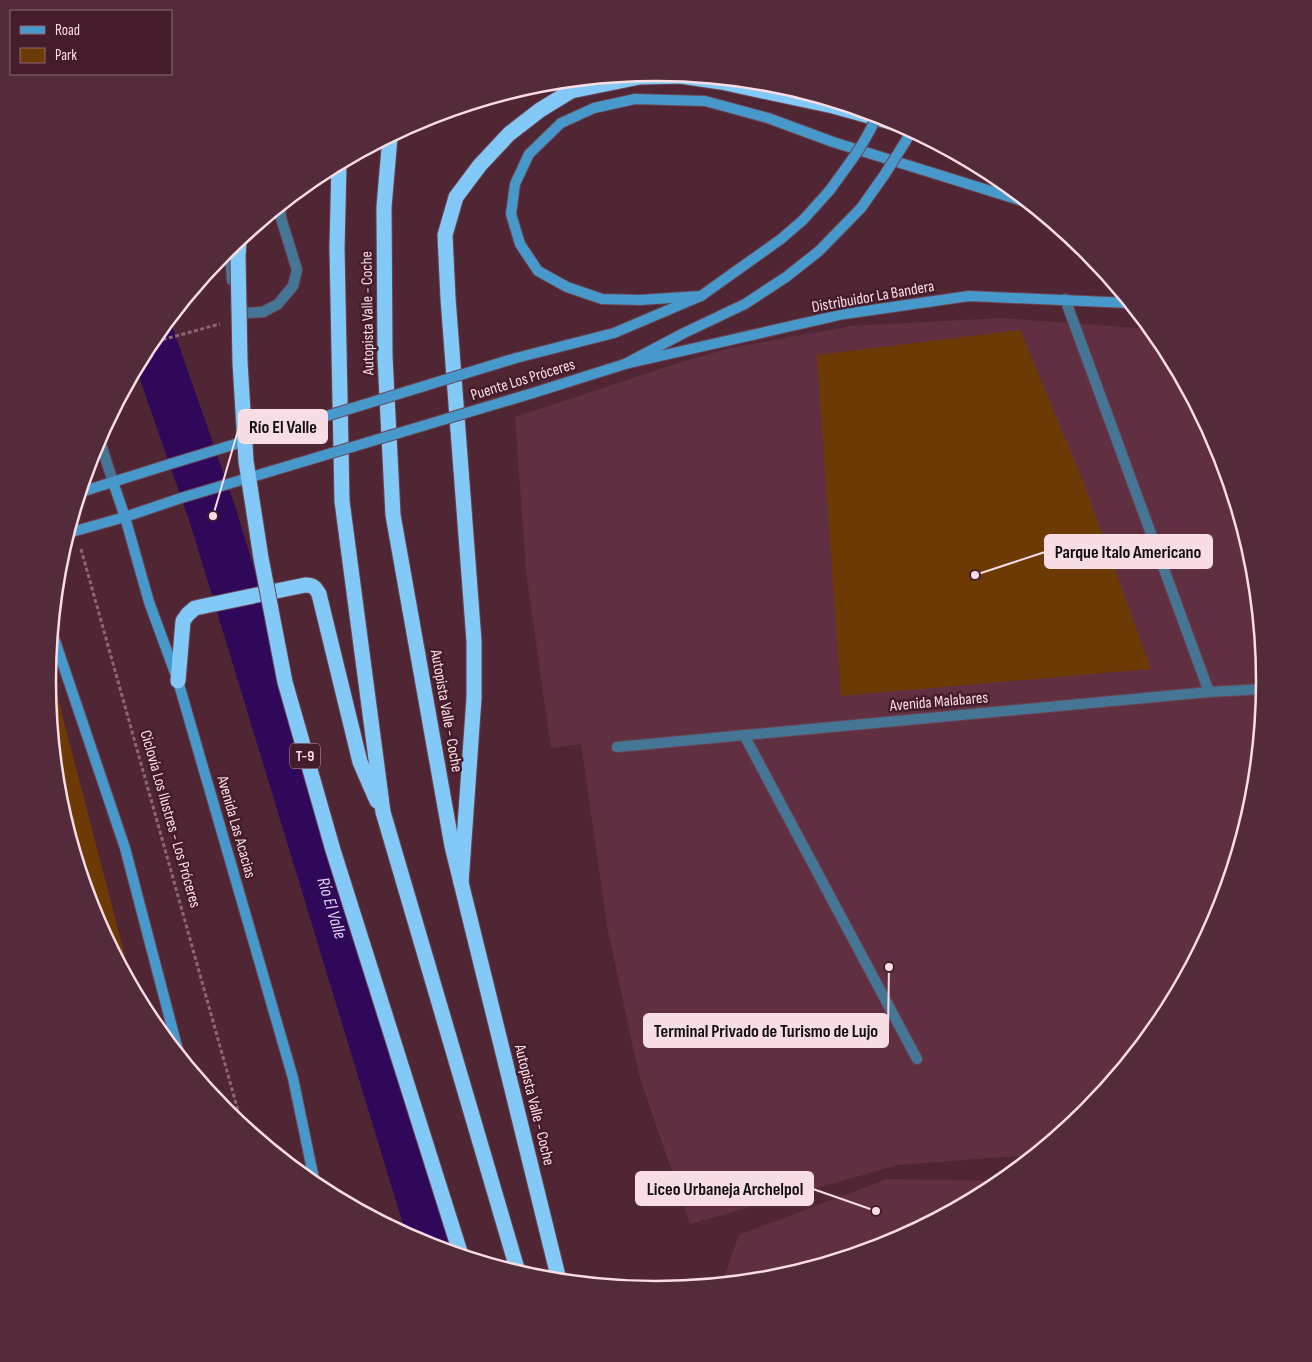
<svg xmlns="http://www.w3.org/2000/svg" width="1312" height="1362" viewBox="0 0 1312 1362" font-family="'Sofia Sans Condensed',sans-serif">
<style>
.built{fill:#603042}
.green{fill:#6d3a06}
.lines{fill:none;stroke-linecap:round;stroke-linejoin:round}
.river{stroke:#2f0859;stroke-width:48}
.lane-casing{stroke:#6b4351;stroke-width:12}
.street-casing{stroke:#6b4351;stroke-width:12}
.secondary-casing{stroke:#6b4351;stroke-width:12}
.highway-casing{stroke:#6b4351;stroke-width:17}
.path{stroke:#8c6773;stroke-width:3;stroke-dasharray:4 2.5;stroke-linecap:butt}
.lane{stroke:#457696;stroke-width:10}
.street{stroke:#457696;stroke-width:10}
.secondary{stroke:#4799cb;stroke-width:10}
.highway{stroke:#82c9f7;stroke-width:15}
.secondary-bridge-casing{stroke:#6b4351;stroke-width:12;stroke-linecap:butt}
.highway-bridge-casing{stroke:#6b4351;stroke-width:17;stroke-linecap:butt}
.secondary-bridge{stroke:#4799cb;stroke-width:10}
.highway-bridge{stroke:#82c9f7;stroke-width:15}
.labels{text-anchor:middle;dominant-baseline:central;stroke-width:5;stroke-linejoin:round;paint-order:stroke}
.shield{fill:#451c2b;stroke:#c3a3ad;stroke-width:1}
.shield-label{font-size:15px;font-weight:bold;fill:#f9dde5}
.street-label{font-size:16px;fill:#f9dde5;stroke:#451c2b}
.water-label{font-size:18px;font-style:italic;fill:#ddd5f1;stroke:#451c2b}
.rim{fill:none;stroke:#f9dde5;stroke-width:2.5}
.leader{fill:none;stroke:#f9dde5;stroke-width:2}
.callout-dot{fill:#f9dde5;stroke:#451c2b;stroke-width:2}
.callout{fill:#f9dde5;stroke:#f9dde5;stroke-width:2}
.callout-label{font-size:18px;text-anchor:middle;font-weight:bold;fill:#111}
</style>
<rect width="100%" height="100%" fill="#502635"/>
<g class="built">
<path d="M 1001,318 L 1150,329 L 1162,343 L 1218,448 L 1253,563 L 1264,681 L 1253,800 L 1218,914 L 1162,1019 L 1086,1111 L 1033,1155 L 898,1165 L 690,1224 L 639,1075 L 607,926 L 581,744 L 551,748 L 526,572 L 515,417 L 678,363 L 730,348 L 851,326 Z"/>
<path d="M 887,1179 L 1001,1181 L 994,1187 L 889,1243 L 774,1278 L 722,1283 L 739,1235 Z"/>
</g>
<g class="green">
<path d="M 1020,330 L 1083,481 L 1151,669 L 841,696 L 817,355 Z"/>
<path d="M 49,666 L 50,668 L 133,987 L 94,914 L 59,799 L 48,681 Z"/>
</g>
<g class="lines">
<path class="river" id="s1" d="M 152,341 L 213,516 L 435,1247"/>
<g class="lane-casing">
<g id="lane">
<path d="M 230,248 L 232,280"/>
<path d="M 236,306 L 247,313 L 263,312 L 278,304 L 293,286 L 297,270 L 281,218 L 280,207"/>
<path d="M 744,735 L 917,1059"/>
</g>
</g>
<g class="street-casing">
<g id="street">
<path d="M 1065,299 L 1209,692"/>
<path d="M 99,438 L 113,482"/>
<path d="M 617,747 L 1209,692 L 1264,689"/>
</g>
</g>
<g class="secondary-casing">
<g id="secondary">
<path d="M 701,296 L 640,300 L 602,299 L 567,287 L 538,271 L 520,244 L 511,214 L 515,184 L 529,154 L 561,123 L 594,108 L 635,99 L 705,101 L 768,118 L 833,142 L 1029,203"/>
<path d="M 516,358 L 614,333 L 701,296 L 781,239 L 803,220 L 830,190"/>
<path d="M 625,364 L 844,314 L 969,296 L 1129,303"/>
<path d="M 533,393 L 625,364 L 684,333 L 745,304 L 786,277 L 819,251 L 861,208"/>
<path d="M 113,482 L 125,517 L 149,602 L 178,681 L 293,1078 L 315,1184"/>
<path d="M 81,492 L 170,464"/>
<path d="M 68,533 L 125,517 L 181,498"/>
<path d="M 52,632 L 125,848 L 179,1054"/>
</g>
</g>
<g class="highway-casing">
<g id="highway">
<path d="M 390,137 L 384,207 L 385,357 L 393,515 L 452,846 L 559,1280"/>
<path d="M 339,164 L 337,248 L 342,501 L 383,812 L 518,1272"/>
<path d="M 178,681 L 183,621 L 188,614 L 195,608 L 305,585 C 313,585 315,587 319,594 L 360,762 L 377,801"/>
<path d="M 461,883 L 474,698 L 474,641 L 448,298 L 445,235 L 456,197 L 480,165 L 509,134 L 540,110 L 571,91 L 640,77 L 680,76 L 721,82 L 833,106 L 898,124"/>
</g>
</g>
<g class="path">
<path d="M 150,343 L 220,324"/>
<path d="M 81,549 L 242,1125"/>
</g>
<use href="#lane" class="lane"/>
<use href="#street" class="street"/>
<use href="#secondary" class="secondary"/>
<use href="#highway" class="highway"/>
<g class="secondary-bridge-casing">
<g id="secondary-bridge">
<path d="M 830,190 C 847,166 866,143 877,115"/>
<path d="M 861,208 L 885,174 L 912,131"/>
<path d="M 170,464 L 516,358"/>
<path d="M 181,498 L 533,393"/>
</g>
</g>
<g class="highway-bridge-casing">
<path id="highway-bridge" d="M 239,240 L 238,256 L 240,362 L 246,461 L 261,558 L 285,682 L 333,850 L 461,1255"/>
</g>
<use href="#secondary-bridge" class="secondary-bridge"/>
<use href="#highway-bridge" class="highway-bridge"/>
</g>
<g class="labels">
<rect class="shield" x="290" y="743.5" width="30" height="25" rx="4"/>
<g class="shield-label">
<text x="305" y="756">T-9</text>
</g>
<g class="street-label">
<text transform="translate(873 297) rotate(-10)">Distribuidor La Bandera</text>
<text transform="translate(368 313) rotate(-91)">Autopista Valle - Coche</text>
<text transform="translate(523 380) rotate(-17)">Puente Los Próceres</text>
<text transform="translate(939 702) rotate(-5)">Avenida Malabares</text>
<text transform="translate(446 711) rotate(80)">Autopista Valle - Coche</text>
<text transform="translate(170 819) rotate(74)">Ciclovía Los Ilustres - Los Próceres</text>
<text transform="translate(236 827) rotate(74)">Avenida Las Acacias</text>
<text transform="translate(534 1105) rotate(76)">Autopista Valle - Coche</text>
</g>
<g class="water-label">
<text stroke="none"><textPath href="#s1" startOffset="595">Río El Valle</textPath></text>
</g>
</g>
<path d="M0 0H1312V1362H0ZM56 681a600 600 0 1 1 1200 0a600 600 0 1 1-1200 0Z" fill="#532b3a" fill-rule="evenodd"/>
<path class="rim" d="M56 681a600 600 0 1 1 1200 0a600 600 0 1 1-1200 0Z"/>
<path class="leader" d="M213 516L239 427M975 575L1045 552M889 967L888 1030M876 1211L813 1189"/>
<g class="callout-dot">
<circle cx="213" cy="516" r="5"/>
<circle cx="975" cy="575" r="5"/>
<circle cx="889" cy="967" r="5"/>
<circle cx="876" cy="1211" r="5"/>
</g>
<g class="callout">
<rect x="239" y="410" width="88" height="33" rx="5"/>
<rect x="1045" y="535" width="167" height="33" rx="5"/>
<rect x="644" y="1014" width="244" height="33" rx="5"/>
<rect x="636" y="1172" width="177" height="33" rx="5"/>
</g>
<g class="callout-label">
<text x="283" y="433">Río El Valle</text>
<text x="1128" y="558">Parque Italo Americano</text>
<text x="766" y="1037">Terminal Privado de Turismo de Lujo</text>
<text x="725" y="1195">Liceo Urbaneja Archelpol</text>
</g>
<rect x="10" y="10" width="162" height="65" fill="#451c2b" stroke="#8d6975"/>
<rect x="20" y="26" width="25" height="8" fill="#4799cb" stroke="#8d6975"/>
<text x="55" y="35" font-size="15" fill="#f9dde5">Road</text>
<rect x="20" y="48" width="25" height="15" fill="#6d3a06" stroke="#8d6975"/>
<text x="55" y="60" font-size="15" fill="#f9dde5">Park</text>
</svg>
